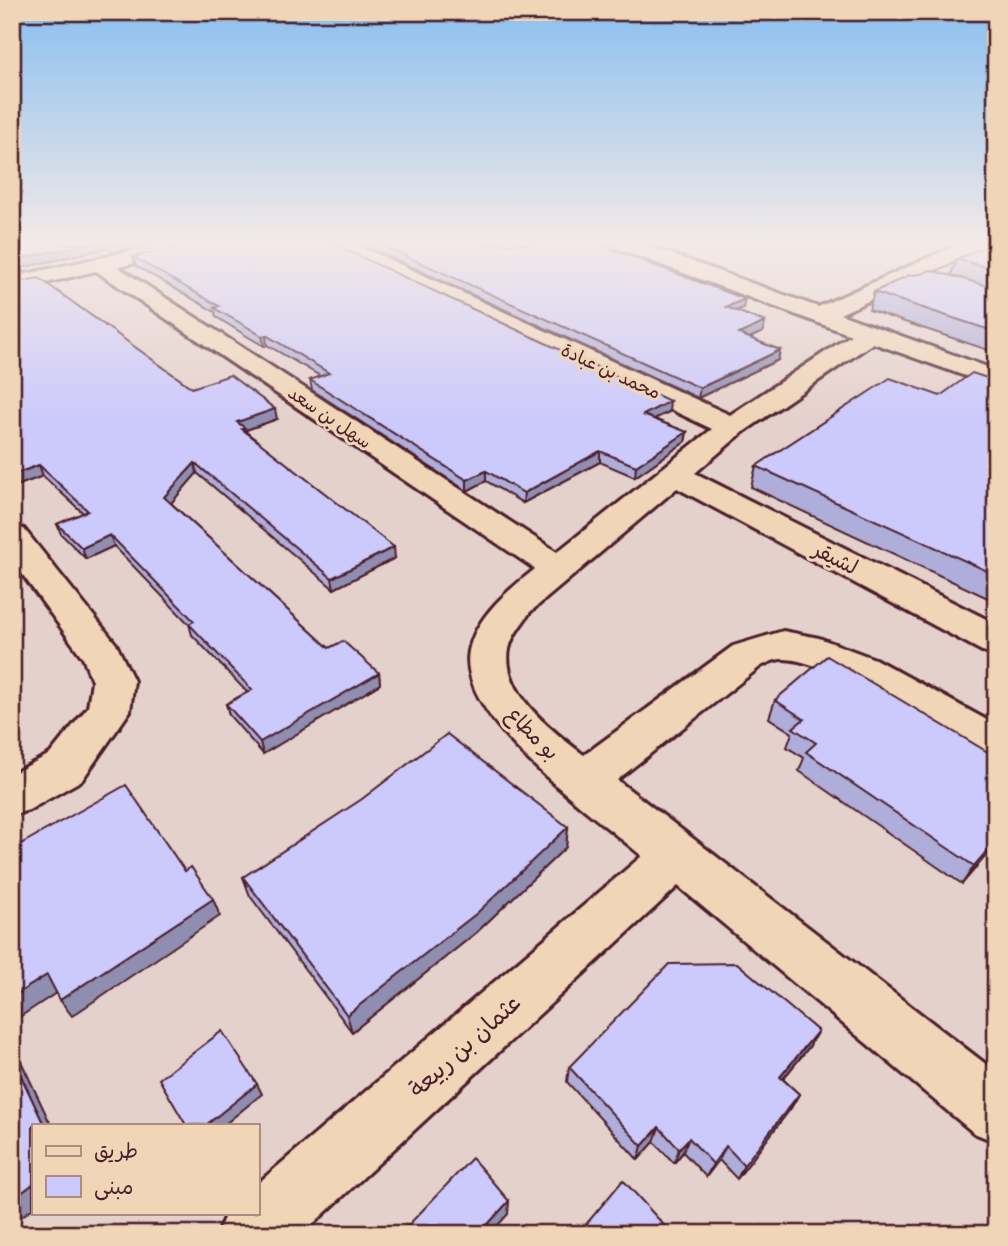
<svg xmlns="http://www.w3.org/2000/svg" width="1008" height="1246" viewBox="0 0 1008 1246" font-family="Delius,'Playpen Sans Arabic',sans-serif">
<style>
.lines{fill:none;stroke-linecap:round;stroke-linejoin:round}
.minor-casing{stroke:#4a1f2b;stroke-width:6}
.minor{fill:#f0d5b7;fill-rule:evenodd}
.wall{fill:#afadd9;stroke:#4a1f2b;stroke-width:2}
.shaded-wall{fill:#8f8db0;stroke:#4a1f2b;stroke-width:2}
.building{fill:#ccc9fc;stroke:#4a1f2b;stroke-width:2}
.labels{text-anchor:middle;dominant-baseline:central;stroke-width:6;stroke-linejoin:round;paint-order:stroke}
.far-street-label{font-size:18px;fill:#4a1f2b;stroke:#f0d5b7}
.street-label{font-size:21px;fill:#4a1f2b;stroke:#f0d5b7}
.near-street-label{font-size:24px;fill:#4a1f2b;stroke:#f0d5b7}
</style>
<rect width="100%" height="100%" fill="#e5d1cc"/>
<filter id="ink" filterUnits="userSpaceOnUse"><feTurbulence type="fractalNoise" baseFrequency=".0143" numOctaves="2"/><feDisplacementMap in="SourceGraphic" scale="14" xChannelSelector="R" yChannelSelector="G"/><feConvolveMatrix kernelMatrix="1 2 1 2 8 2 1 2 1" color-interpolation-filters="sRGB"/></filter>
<g filter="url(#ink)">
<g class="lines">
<g class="minor-casing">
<g id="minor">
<path d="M 163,244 L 201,244 L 198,248 L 118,267 L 557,552 L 712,429 L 331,248 L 328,244 L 355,244 L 730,415 L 851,335 L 616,248 L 613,244 L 643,244 L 818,307 L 959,244 L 986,244 L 983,248 L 840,314 L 996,370 L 996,387 L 873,343 L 742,433 L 695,473 L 996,624 L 996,654 L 982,651 L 677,488 L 530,612 C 522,624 512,635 509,649 C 501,694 554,732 584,755 L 733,646 L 783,631 L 819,638 L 875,659 L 996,725 L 996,763 L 980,758 C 936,732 830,658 782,659 C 774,659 768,663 761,666 L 617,780 L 996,1072 L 996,1142 L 974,1133 L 678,886 L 302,1234 L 217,1234 L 226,1213 L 257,1213 L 257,1184 L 642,856 C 595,816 456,719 469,651 C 476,616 509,590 535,569 L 96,271 L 12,291 L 12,277 Z"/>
<path d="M 12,526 L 24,529 L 116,644 L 134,681 L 130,711 L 82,780 L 29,810 L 12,815 L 12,774 L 50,754 L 88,707 L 92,681 L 83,658 L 12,560 Z"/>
</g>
</g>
<use href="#minor" class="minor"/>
</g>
<g class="wall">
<path d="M 12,244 L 150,244 L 113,252 L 106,248 L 21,268 L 23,272 Z"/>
<path d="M 362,244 L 597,244 L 743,308 L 736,311 L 765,322 L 763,332 L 749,338 L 780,350 L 778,360 L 698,398 Z"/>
<path d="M 996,244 L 996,345 L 988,350 L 869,310 L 874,292 L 970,281 L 951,275 L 957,259 Z"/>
<path d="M 133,257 L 669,412 L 654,419 L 687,432 L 685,442 L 635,477 L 600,462 L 523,503 L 486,481 L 467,491 L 312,390 L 310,380 L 320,376 L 267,345 L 264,346 L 250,338 L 216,317 L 215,312 L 136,266 Z"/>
<path d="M 12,283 L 192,388 L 277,419 L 246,430 L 246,432 L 395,558 L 334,589 L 197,473 L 171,503 L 329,648 L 379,673 L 380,684 L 263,754 L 229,715 L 226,704 L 247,692 L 192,635 L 189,624 L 114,546 L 86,559 L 61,534 L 57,524 L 83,513 L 43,476 L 16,486 L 12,482 Z"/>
<path d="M 996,381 L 996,602 L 751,487 L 756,466 L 940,396 Z"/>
<path d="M 775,700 L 996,844 L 962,884 L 799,771 L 804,758 L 787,747 L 792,733 L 769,718 Z"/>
<path d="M 568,827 L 566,847 L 477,932 L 352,1032 L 250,896 L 243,877 Z"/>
<path d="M 809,1047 L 783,1079 L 799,1094 L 791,1108 L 737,1179 L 719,1160 L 706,1177 L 683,1152 L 674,1163 L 654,1142 L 638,1160 L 567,1082 L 569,1067 Z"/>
</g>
<g class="shaded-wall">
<path d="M 86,244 L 105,244 L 106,248 L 21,268 L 23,272 L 12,275 L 12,265 L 15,260 Z"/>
<path d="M 111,244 L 150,244 L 113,252 Z"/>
<path d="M 745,299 L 743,308 L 724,316 L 726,307 Z"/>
<path d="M 765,322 L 763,332 L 738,343 L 739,334 Z"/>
<path d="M 996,332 L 996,345 L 988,350 Z"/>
<path d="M 266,335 L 267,345 L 264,346 L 262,336 Z"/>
<path d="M 780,350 L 778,360 L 698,398 L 700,388 Z"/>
<path d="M 670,401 L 669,412 L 641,425 L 643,415 Z"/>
<path d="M 275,409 L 277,419 L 246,430 L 248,438 L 237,422 Z"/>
<path d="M 687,432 L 685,442 L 635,477 L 636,466 Z"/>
<path d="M 600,451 L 600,462 L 523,503 L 524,493 Z"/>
<path d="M 195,463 L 197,473 L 167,508 L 164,497 Z"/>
<path d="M 39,465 L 43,476 L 16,486 L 12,475 Z"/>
<path d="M 486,471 L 486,481 L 467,491 L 467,480 Z"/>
<path d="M 110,535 L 114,546 L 86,559 L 82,548 Z"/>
<path d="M 394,547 L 395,558 L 334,589 L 332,578 Z"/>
<path d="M 379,673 L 380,684 L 263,754 L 260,742 Z"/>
<path d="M 568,827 L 566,847 L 477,932 L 352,1032 L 347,1015 Z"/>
<path d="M 996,840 L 996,844 L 962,884 L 974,866 Z"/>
<path d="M 213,899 L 220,916 L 72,1016 L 60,1000 Z"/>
<path d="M 47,975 L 59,991 L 12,1022 L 12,997 Z"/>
<path d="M 818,1031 L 809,1047 L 772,1092 L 780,1077 Z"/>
<path d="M 12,1042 L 51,1125 L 44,1125 L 12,1057 Z"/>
<path d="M 257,1084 L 262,1094 L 224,1125 L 206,1125 Z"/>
<path d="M 799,1094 L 791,1108 L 737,1179 L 744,1165 Z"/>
<path d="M 659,1127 L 654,1142 L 638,1160 L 642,1146 Z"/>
<path d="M 689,1138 L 683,1152 L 674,1163 L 679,1149 Z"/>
<path d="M 726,1146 L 719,1160 L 706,1177 L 713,1164 Z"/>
<path d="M 33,1184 L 33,1208 L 13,1223 L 18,1234 L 12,1234 L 12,1200 Z"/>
<path d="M 509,1201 L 508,1214 L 490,1234 L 479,1234 Z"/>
</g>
<g class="building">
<path d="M 12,244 L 86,244 L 15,260 L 20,263 L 12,265 Z"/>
<path d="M 189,244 L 333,244 L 670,401 L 643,415 L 687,432 L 636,466 L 600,451 L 524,493 L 486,471 L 467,480 L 310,380 L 329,373 L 266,335 L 262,336 L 249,328 L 214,308 L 219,306 L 133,257 Z"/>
<path d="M 379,244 L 597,244 L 745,299 L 726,307 L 765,322 L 739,334 L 780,350 L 700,388 Z"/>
<path d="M 990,244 L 996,244 L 996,270 L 957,259 Z"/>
<path d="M 930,270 L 996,288 L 996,332 L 874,292 L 909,275 L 921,274 Z"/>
<path d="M 39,278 L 192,388 L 230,375 L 275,409 L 237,422 L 245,428 L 242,429 L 394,547 L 332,578 L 195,463 L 164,497 L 329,648 L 343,641 L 379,673 L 260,742 L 226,704 L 252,690 L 189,624 L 194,621 L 110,535 L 82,548 L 57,524 L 88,511 L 39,465 L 12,475 L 12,283 Z"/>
<path d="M 972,373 L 996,381 L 996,575 L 756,466 L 890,378 L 940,396 Z"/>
<path d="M 827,656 L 996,757 L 996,788 L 994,790 L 996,791 L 996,840 L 974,866 L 806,752 L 816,743 L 793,728 L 804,719 L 775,700 Z"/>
<path d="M 447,734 L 568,827 L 477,913 L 347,1015 L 243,877 L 362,799 Z"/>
<path d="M 126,785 L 185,871 L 191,867 L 213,899 L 60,1000 L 47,975 L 12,997 L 12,849 Z"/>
<path d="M 737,963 L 818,1031 L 780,1077 L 799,1094 L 744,1165 L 726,1146 L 713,1164 L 689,1138 L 679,1149 L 659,1127 L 642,1146 L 569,1067 L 669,964 Z"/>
<path d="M 222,1031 L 257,1084 L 206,1125 L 186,1125 L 159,1079 Z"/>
<path d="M 12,1057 L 44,1125 L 33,1125 L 33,1184 L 12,1200 Z"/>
<path d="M 472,1158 L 509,1201 L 479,1234 L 400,1234 Z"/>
<path d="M 623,1180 L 672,1234 L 578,1234 Z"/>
</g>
</g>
<linearGradient id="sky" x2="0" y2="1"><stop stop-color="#89bfef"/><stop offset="0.58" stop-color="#f3eae8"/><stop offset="1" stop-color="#f3eae8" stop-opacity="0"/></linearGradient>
<rect width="1008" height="419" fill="url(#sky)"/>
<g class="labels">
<g class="far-street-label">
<text transform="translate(611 371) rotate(25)">محمد بن عبادة</text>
<text transform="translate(330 417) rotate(34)">سهل بن سعد</text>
</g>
<g class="street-label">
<text transform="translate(836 558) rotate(27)">لشيقر</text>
<text transform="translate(533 733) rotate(45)">بو مطاع</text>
</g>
<g class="near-street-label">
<text transform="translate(464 1045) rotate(-42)">عثمان بن ربيعة</text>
</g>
</g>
<rect width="1008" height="1246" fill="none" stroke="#f0d5b7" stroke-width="42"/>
<rect x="21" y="21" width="966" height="1204" fill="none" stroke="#4a1f2b" stroke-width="2.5" filter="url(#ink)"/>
<rect x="32" y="1124" width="228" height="91" fill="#f0d5b7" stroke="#ae8c7f" stroke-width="2"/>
<rect x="46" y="1146" width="35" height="10" fill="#f0d5b7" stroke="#ae8c7f" stroke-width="2"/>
<text x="94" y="1158" font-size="21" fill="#4a1f2b">طريق</text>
<rect x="46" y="1176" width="35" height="21" fill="#ccc9fc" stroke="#ae8c7f" stroke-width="2"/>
<text x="94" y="1194" font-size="21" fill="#4a1f2b">مبنى</text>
</svg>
